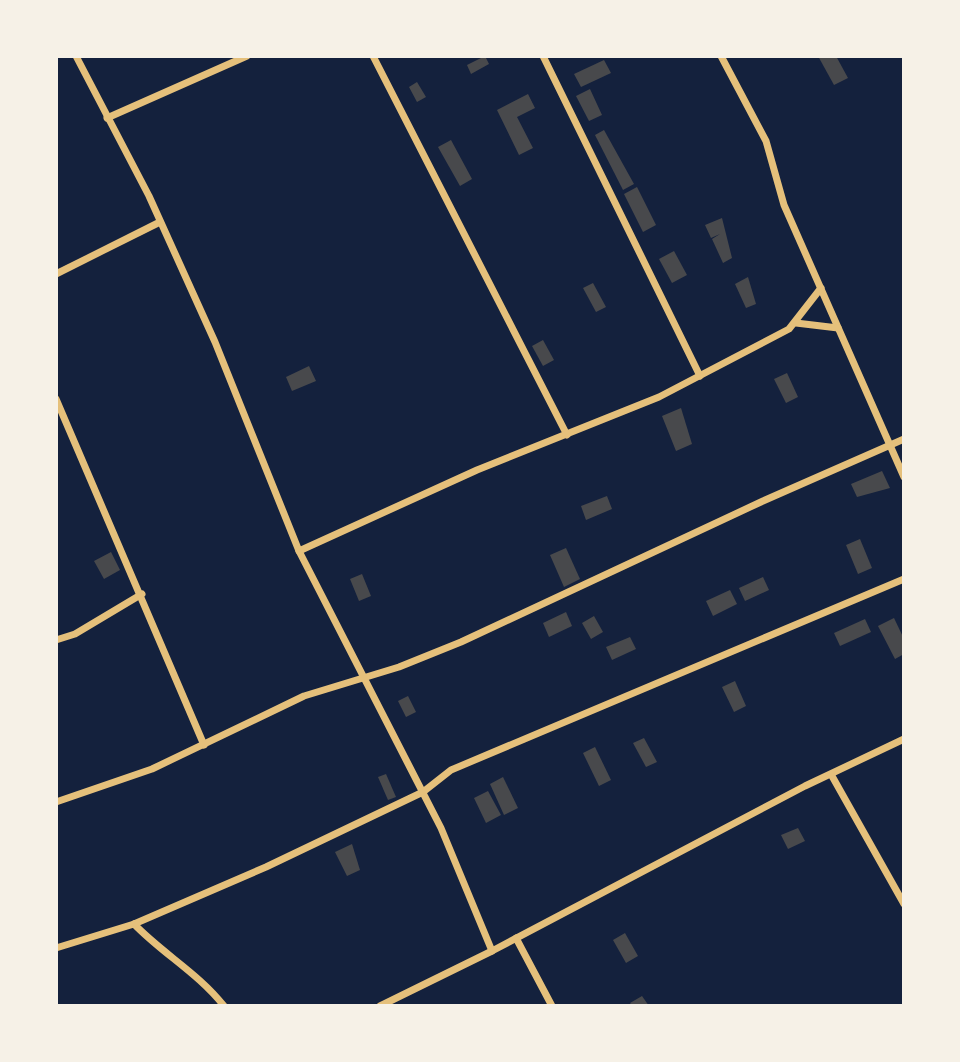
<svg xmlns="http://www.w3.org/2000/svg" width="960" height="1062" viewBox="0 0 960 1062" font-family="'Libre Baskerville',serif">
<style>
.building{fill:#48494c}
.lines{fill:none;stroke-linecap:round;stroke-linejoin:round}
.minor{stroke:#e5c07b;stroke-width:7}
</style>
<rect width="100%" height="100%" fill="#14213d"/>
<g class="building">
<path d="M 485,56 L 489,64 L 471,74 L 467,65 Z"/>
<path d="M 818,56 L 836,56 L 848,78 L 834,85 Z"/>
<path d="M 604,60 L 611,73 L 581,87 L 574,74 Z"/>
<path d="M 417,82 L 426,97 L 417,102 L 409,87 Z"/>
<path d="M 590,89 L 602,115 L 589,121 L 576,96 Z"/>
<path d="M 528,94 L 535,108 L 517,117 L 533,148 L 519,155 L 497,110 Z"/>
<path d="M 604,130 L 634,184 L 623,190 L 595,135 Z"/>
<path d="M 451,140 L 472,179 L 460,186 L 438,147 Z"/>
<path d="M 637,187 L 656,225 L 643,232 L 624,194 Z"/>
<path d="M 722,218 L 732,258 L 723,263 L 712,239 L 720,234 L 711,238 L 705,225 Z"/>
<path d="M 674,251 L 687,275 L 672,283 L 659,259 Z"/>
<path d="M 748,277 L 756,304 L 746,308 L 735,284 Z"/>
<path d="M 593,283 L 606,307 L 596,312 L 583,288 Z"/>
<path d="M 543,340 L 554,360 L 543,366 L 532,346 Z"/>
<path d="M 309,366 L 316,381 L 292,391 L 286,377 Z"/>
<path d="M 787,373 L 798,397 L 786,403 L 774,379 Z"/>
<path d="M 681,408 L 692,444 L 676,451 L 662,416 Z"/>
<path d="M 882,471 L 890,488 L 857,497 L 851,484 Z"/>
<path d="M 607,496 L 612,509 L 586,520 L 581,506 Z"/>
<path d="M 860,539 L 872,568 L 858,574 L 846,545 Z"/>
<path d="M 566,548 L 580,579 L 564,587 L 550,555 Z"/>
<path d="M 111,552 L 120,570 L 104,579 L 94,561 Z"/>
<path d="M 362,574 L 371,596 L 359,601 L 350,579 Z"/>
<path d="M 763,577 L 769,590 L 745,601 L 739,588 Z"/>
<path d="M 730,590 L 737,604 L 713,616 L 706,601 Z"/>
<path d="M 566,612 L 572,626 L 549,637 L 543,623 Z"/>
<path d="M 594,616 L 603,632 L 591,639 L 582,623 Z"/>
<path d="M 894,618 L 904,639 L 904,654 L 895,659 L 878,626 Z"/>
<path d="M 865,619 L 871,632 L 840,646 L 834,633 Z"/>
<path d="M 630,637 L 636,649 L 612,660 L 606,647 Z"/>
<path d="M 735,681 L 746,706 L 734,712 L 722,687 Z"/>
<path d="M 408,696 L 416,712 L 406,717 L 398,701 Z"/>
<path d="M 644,738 L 657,762 L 646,767 L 633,743 Z"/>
<path d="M 595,747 L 611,780 L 599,786 L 583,753 Z"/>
<path d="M 386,774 L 396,797 L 388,800 L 378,777 Z"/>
<path d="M 503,777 L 518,808 L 504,815 L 490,784 Z"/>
<path d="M 488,791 L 501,815 L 486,823 L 474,798 Z"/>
<path d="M 798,828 L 805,841 L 788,849 L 781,835 Z"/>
<path d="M 352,844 L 360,870 L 347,876 L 335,852 Z"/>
<path d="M 625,933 L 638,956 L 626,963 L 613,940 Z"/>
<path d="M 642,996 L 649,1006 L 632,1006 L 630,1003 Z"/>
</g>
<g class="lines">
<g class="minor">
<path d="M 76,56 L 149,196 L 215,342 L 299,551 L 441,828 L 492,951"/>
<path d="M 373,56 L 567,435"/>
<path d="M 543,56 L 700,376"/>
<path d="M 721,56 L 766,141 L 784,205 L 904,477"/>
<path d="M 107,118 L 247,56"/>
<path d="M 56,274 L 160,222"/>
<path d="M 796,323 L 838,328"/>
<path d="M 56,399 L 204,745"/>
<path d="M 299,551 L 477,470 L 659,397 L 789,329 L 821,288"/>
<path d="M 56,640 L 75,634 L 142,594"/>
<path d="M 832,776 L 904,904"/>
<path d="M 56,802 L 152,769 L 304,696 L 399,667 L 461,642 L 763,501 L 904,439"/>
<path d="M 134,924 C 163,954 198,973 224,1006"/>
<path d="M 516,938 L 552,1006"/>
<path d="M 56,948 L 134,924 L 266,867 L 423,792 L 451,770 L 904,579"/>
<path d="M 380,1006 L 492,951 L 805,786 L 904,739"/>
</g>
</g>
<rect width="960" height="1062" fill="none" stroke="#f6f1e7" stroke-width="116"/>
</svg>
